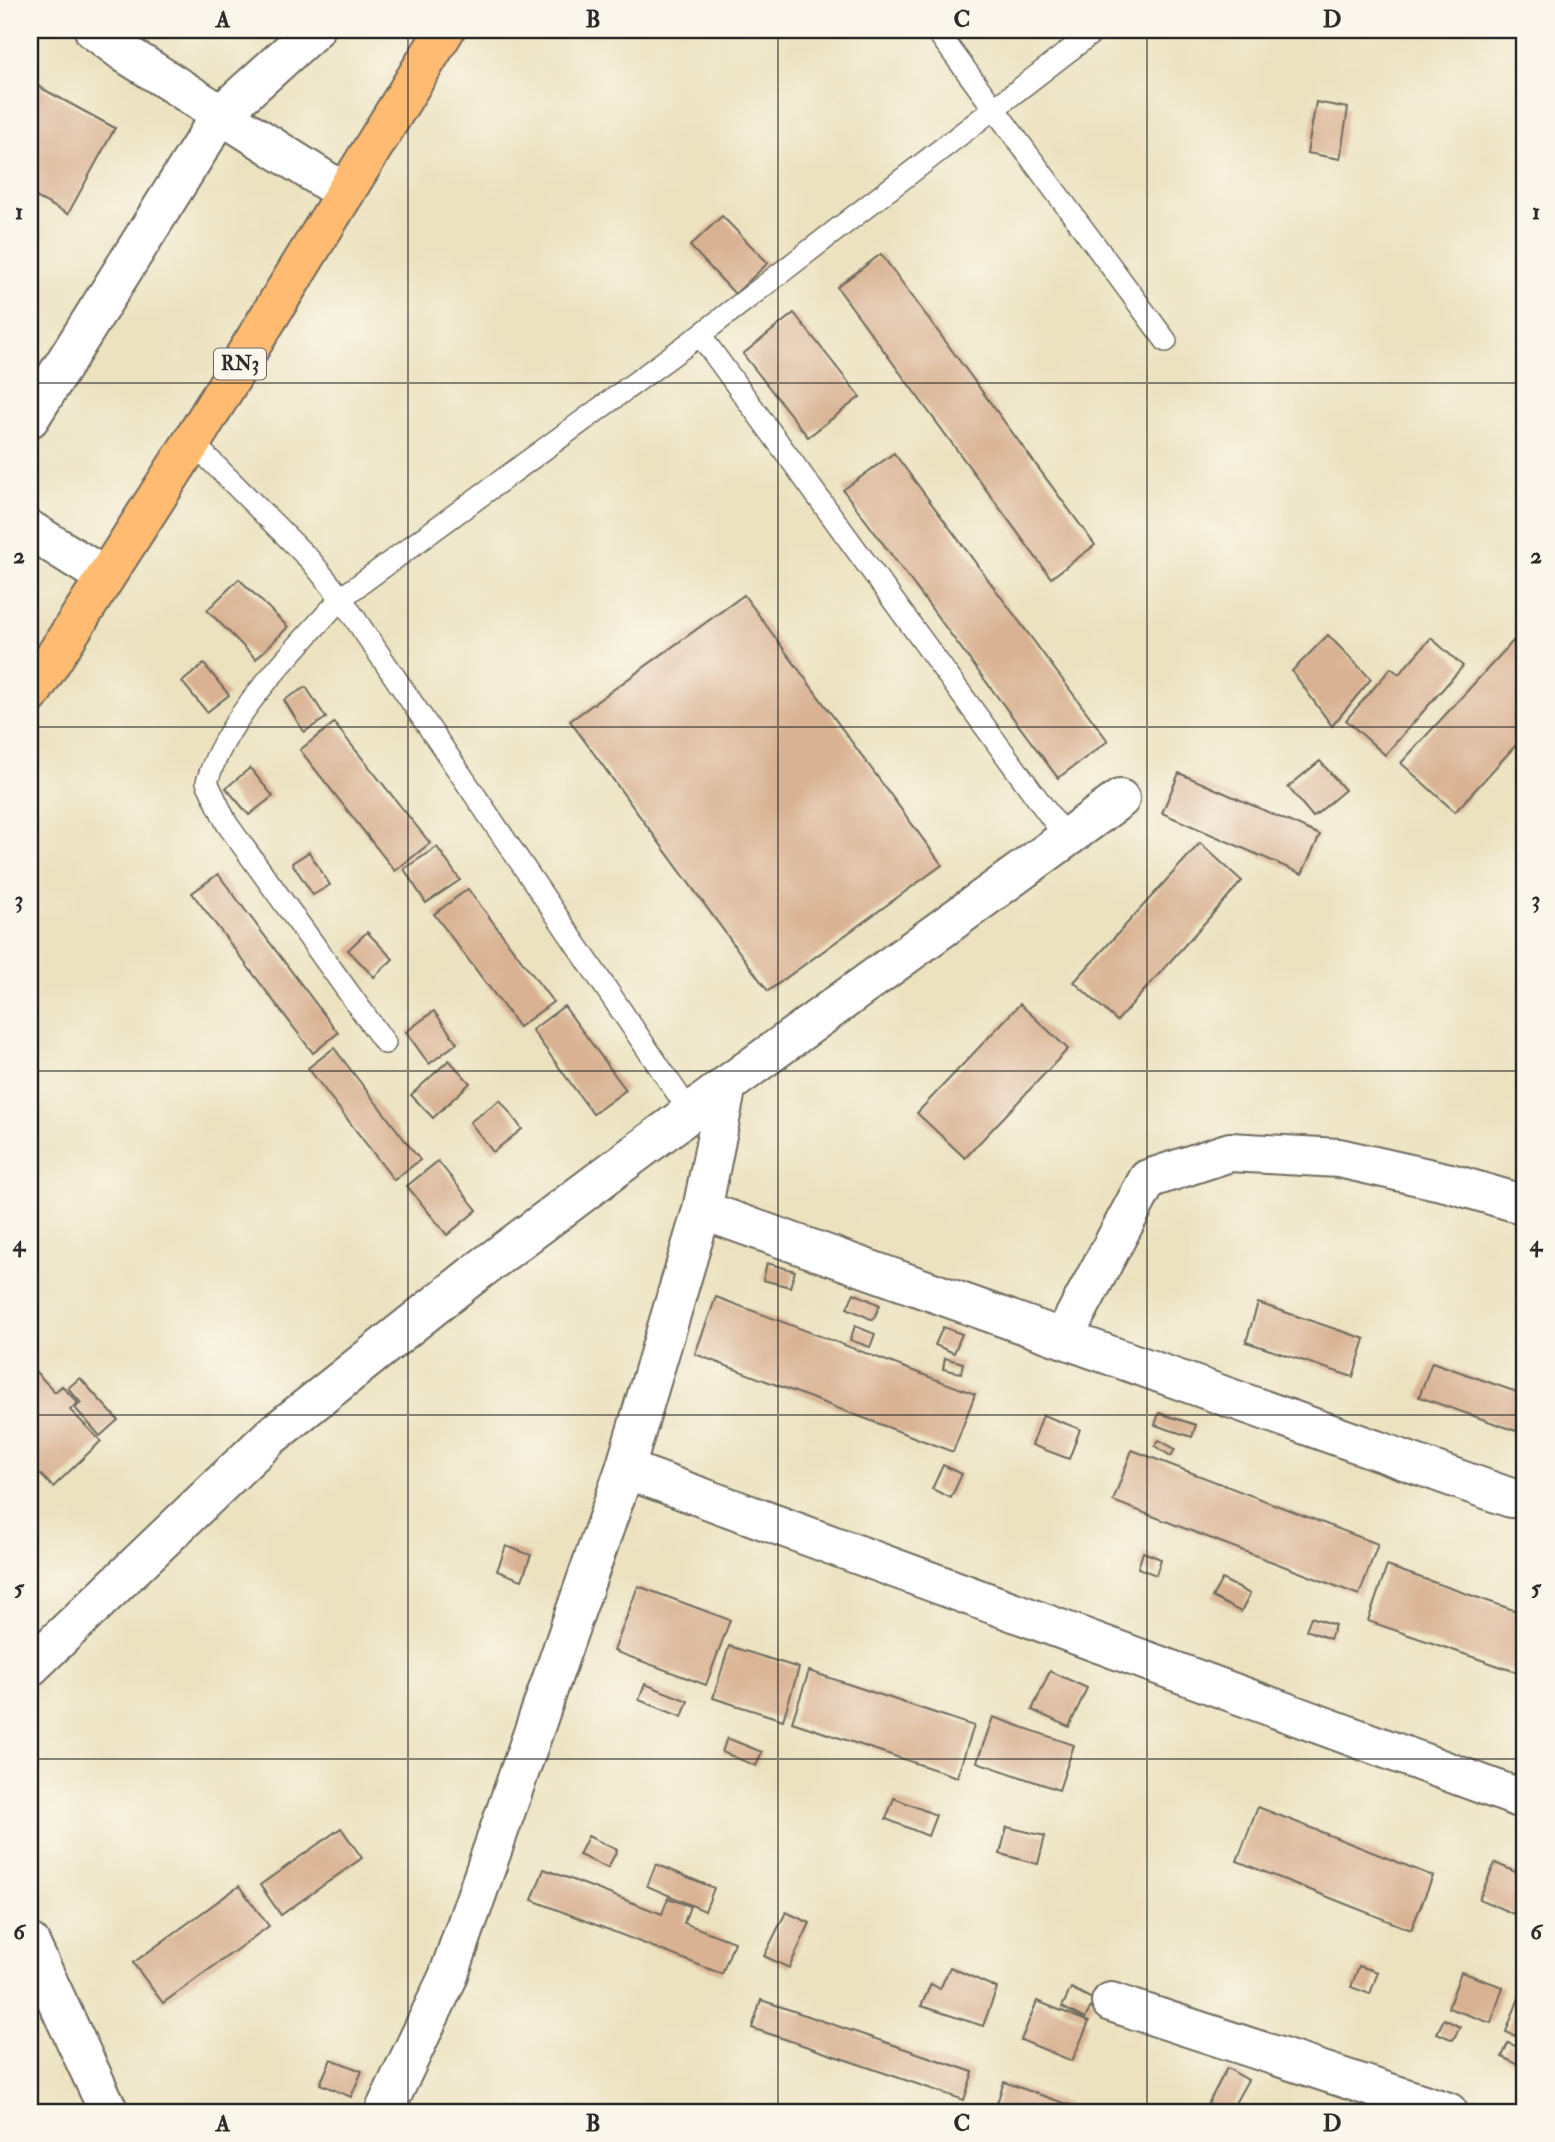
<svg xmlns="http://www.w3.org/2000/svg" width="1555" height="2142" viewBox="0 0 1555 2142" font-family="'IM FELL Double Pica',serif">
<style>
.building{fill:#d9b293}
.lines{fill:none;stroke-linecap:round;stroke-linejoin:round}
.service-casing{stroke:#6f6b5f;stroke-width:24}
.minor-casing{stroke:#6f6b5f;stroke-width:42}
.trunk-casing{stroke:#6f6b5f;stroke-width:42}
.service{stroke:#fff;stroke-width:21}
.minor{stroke:#fff;stroke-width:38}
.trunk{stroke:#febb71;stroke-width:38}
.grid{fill:none;stroke:#2b2b2b;stroke-width:2;stroke-opacity:0.55}
.labels{text-anchor:middle;dominant-baseline:central;stroke-width:6;stroke-linejoin:round;paint-order:stroke}
.shield{fill:#fbf7ec;stroke:#696865;stroke-width:2}
.shield-label{font-size:19px;font-weight:bold;fill:#2b2b2b}
.neatline{fill:none;stroke:#2b2b2b;stroke-width:2.5}
.grid-label{font-size:23px;text-anchor:middle;font-weight:bold;fill:#2b2b2b}
</style>
<rect width="100%" height="100%" fill="#fbf7ec"/>
<filter id="ink" filterUnits="userSpaceOnUse"><feTurbulence type="fractalNoise" baseFrequency=".0143" numOctaves="2"/><feDisplacementMap in="SourceGraphic" scale="14" xChannelSelector="R" yChannelSelector="G"/><feConvolveMatrix kernelMatrix="1 2 1 2 8 2 1 2 1" color-interpolation-filters="sRGB"/></filter>
<filter id="wash" filterUnits="userSpaceOnUse"><feTurbulence type="fractalNoise" baseFrequency=".00686" numOctaves="4" result="noise"/><feDisplacementMap in="SourceGraphic" scale="28" xChannelSelector="R" yChannelSelector="G"/><feGaussianBlur stdDeviation="1.57" result="paint"/><feColorMatrix in="noise" values="0 0 0 0 0 0 0 0 0 0 0 0 0 0 0 0 0 1.4 0 .05"/><feComposite in="paint" operator="in"/></filter>
<g filter="url(#wash)">
<rect width="100%" height="100%" fill="#ece2c0"/>
<g id="blocks">
<g class="building">
<path d="M 32,83 L 115,128 L 68,214 L 30,194 L 30,88 Z"/>
<path d="M 1316,102 L 1348,108 L 1340,159 L 1307,153 Z"/>
<path d="M 722,216 L 768,263 L 735,294 L 690,246 Z"/>
<path d="M 881,254 L 1095,545 L 1051,578 L 837,287 Z"/>
<path d="M 794,313 L 860,397 L 808,437 L 743,354 Z"/>
<path d="M 894,453 L 1108,741 L 1058,778 L 843,490 Z"/>
<path d="M 239,579 L 288,627 L 256,659 L 207,610 Z"/>
<path d="M 744,595 L 942,865 L 768,991 L 570,721 Z"/>
<path d="M 1525,628 L 1525,735 L 1455,812 L 1401,763 Z"/>
<path d="M 1328,635 L 1371,679 L 1332,726 L 1292,671 Z"/>
<path d="M 1431,638 L 1463,666 L 1385,755 L 1346,720 L 1391,668 L 1399,674 Z"/>
<path d="M 204,664 L 229,695 L 207,712 L 182,682 Z"/>
<path d="M 306,687 L 326,718 L 304,732 L 284,700 Z"/>
<path d="M 334,723 L 430,843 L 395,871 L 300,750 Z"/>
<path d="M 1320,761 L 1345,790 L 1313,817 L 1288,787 Z"/>
<path d="M 250,768 L 273,796 L 249,815 L 226,788 Z"/>
<path d="M 1179,773 L 1320,835 L 1302,874 L 1162,813 Z"/>
<path d="M 1200,843 L 1242,881 L 1117,1021 L 1074,982 Z"/>
<path d="M 437,847 L 460,880 L 426,903 L 404,869 Z"/>
<path d="M 309,852 L 330,885 L 313,895 L 292,863 Z"/>
<path d="M 218,874 L 338,1033 L 313,1053 L 192,893 Z"/>
<path d="M 468,889 L 553,1002 L 519,1027 L 434,914 Z"/>
<path d="M 367,932 L 393,959 L 374,977 L 348,950 Z"/>
<path d="M 1020,1004 L 1068,1049 L 965,1158 L 917,1113 Z"/>
<path d="M 564,1006 L 626,1090 L 593,1114 L 532,1030 Z"/>
<path d="M 434,1011 L 457,1043 L 429,1064 L 406,1032 Z"/>
<path d="M 334,1048 L 420,1160 L 394,1180 L 308,1068 Z"/>
<path d="M 449,1060 L 470,1083 L 433,1118 L 411,1095 Z"/>
<path d="M 500,1100 L 522,1129 L 493,1152 L 470,1122 Z"/>
<path d="M 438,1161 L 477,1210 L 447,1235 L 407,1186 Z"/>
<path d="M 767,1263 L 795,1271 L 790,1287 L 763,1280 Z"/>
<path d="M 854,1293 L 880,1305 L 873,1320 L 847,1308 Z"/>
<path d="M 716,1297 L 975,1394 L 953,1452 L 695,1354 Z"/>
<path d="M 1258,1303 L 1365,1339 L 1353,1377 L 1246,1342 Z"/>
<path d="M 855,1326 L 875,1334 L 870,1347 L 850,1340 Z"/>
<path d="M 943,1327 L 962,1334 L 954,1353 L 935,1345 Z"/>
<path d="M 945,1358 L 963,1363 L 961,1373 L 943,1369 Z"/>
<path d="M 1432,1362 L 1525,1395 L 1525,1434 L 1419,1397 Z"/>
<path d="M 32,1368 L 55,1392 L 62,1386 L 78,1403 L 70,1410 L 101,1441 L 53,1487 L 30,1464 Z"/>
<path d="M 80,1378 L 118,1420 L 100,1436 L 75,1408 L 81,1403 L 68,1388 Z"/>
<path d="M 1159,1413 L 1196,1425 L 1192,1437 L 1155,1425 Z"/>
<path d="M 1043,1415 L 1080,1429 L 1069,1459 L 1032,1445 Z"/>
<path d="M 1159,1440 L 1175,1449 L 1171,1456 L 1155,1446 Z"/>
<path d="M 1132,1450 L 1378,1544 L 1359,1595 L 1113,1501 Z"/>
<path d="M 943,1465 L 962,1474 L 951,1498 L 932,1489 Z"/>
<path d="M 506,1546 L 531,1555 L 522,1580 L 497,1571 Z"/>
<path d="M 1143,1552 L 1161,1559 L 1156,1575 L 1138,1568 Z"/>
<path d="M 1387,1566 L 1525,1614 L 1525,1675 L 1368,1621 Z"/>
<path d="M 1222,1579 L 1250,1594 L 1241,1612 L 1212,1597 Z"/>
<path d="M 638,1586 L 730,1620 L 706,1685 L 614,1651 Z"/>
<path d="M 1311,1617 L 1335,1625 L 1330,1639 L 1306,1630 Z"/>
<path d="M 729,1646 L 799,1668 L 783,1720 L 713,1698 Z"/>
<path d="M 809,1671 L 974,1726 L 957,1777 L 792,1722 Z"/>
<path d="M 1050,1671 L 1087,1688 L 1069,1727 L 1032,1710 Z"/>
<path d="M 645,1684 L 688,1701 L 682,1717 L 639,1700 Z"/>
<path d="M 993,1717 L 1074,1745 L 1059,1790 L 977,1762 Z"/>
<path d="M 727,1738 L 762,1752 L 756,1766 L 722,1752 Z"/>
<path d="M 894,1798 L 936,1815 L 928,1836 L 886,1819 Z"/>
<path d="M 1258,1807 L 1433,1876 L 1411,1930 L 1237,1861 Z"/>
<path d="M 1007,1827 L 1045,1836 L 1038,1864 L 1000,1854 Z"/>
<path d="M 341,1828 L 362,1858 L 281,1915 L 260,1885 Z"/>
<path d="M 588,1836 L 617,1850 L 608,1868 L 579,1855 Z"/>
<path d="M 1495,1863 L 1525,1876 L 1525,1919 L 1479,1899 Z"/>
<path d="M 656,1864 L 714,1888 L 705,1911 L 647,1886 Z"/>
<path d="M 544,1869 L 662,1914 L 668,1898 L 690,1906 L 684,1923 L 734,1942 L 722,1974 L 532,1900 Z"/>
<path d="M 239,1886 L 269,1926 L 163,2003 L 133,1963 Z"/>
<path d="M 786,1912 L 810,1923 L 789,1968 L 764,1956 Z"/>
<path d="M 1359,1966 L 1378,1972 L 1370,1994 L 1351,1987 Z"/>
<path d="M 950,1967 L 997,1988 L 983,2026 L 921,2006 L 931,1984 L 940,1989 Z"/>
<path d="M 1461,1972 L 1503,1987 L 1491,2023 L 1448,2008 Z"/>
<path d="M 1071,1988 L 1094,2000 L 1085,2019 L 1062,2007 Z"/>
<path d="M 1522,1990 L 1525,1991 L 1525,2040 L 1506,2032 Z"/>
<path d="M 761,2000 L 973,2072 L 964,2100 L 752,2028 Z"/>
<path d="M 1037,2001 L 1089,2022 L 1072,2061 L 1021,2040 Z"/>
<path d="M 1444,2019 L 1460,2027 L 1453,2040 L 1437,2033 Z"/>
<path d="M 1508,2043 L 1525,2050 L 1519,2065 L 1502,2057 Z"/>
<path d="M 331,2059 L 362,2071 L 351,2097 L 320,2084 Z"/>
<path d="M 1227,2068 L 1248,2080 L 1230,2112 L 1208,2104 Z"/>
<path d="M 1004,2082 L 1089,2112 L 1002,2112 L 995,2109 Z"/>
</g>
</g>
</g>
<g filter="url(#ink)">
<use href="#blocks" fill-opacity="0" stroke="#6f6b5f" stroke-width="2"/>
<g class="lines">
<g class="service-casing">
<g id="service">
<path d="M 936,30 L 1166,341"/>
<path d="M 700,335 L 1096,30"/>
<path d="M 192,442 L 311,561 L 341,598 C 294,652 227,714 207,782 L 227,824 L 385,1043"/>
<path d="M 692,1115 L 341,598 L 700,335 L 1066,838"/>
</g>
</g>
<g class="minor-casing">
<g id="minor">
<path d="M 94,30 L 126,54 L 345,193"/>
<path d="M 30,418 L 221,114 L 314,30"/>
<path d="M 30,530 L 105,577"/>
<path d="M 702,1210 L 1511,1498"/>
<path d="M 1063,1338 L 1148,1179 L 1230,1152 L 1339,1158 L 1450,1183 L 1525,1205"/>
<path d="M 625,1469 L 1525,1800"/>
<path d="M 30,1667 L 270,1437 L 473,1275 L 727,1085 L 1120,799"/>
<path d="M 30,1943 L 109,2112"/>
<path d="M 1111,2002 L 1448,2112"/>
<path d="M 384,2112 L 448,1977 L 625,1469 L 702,1210 L 727,1085"/>
</g>
</g>
<g class="trunk-casing">
<path id="trunk" d="M 30,695 L 192,442 L 445,30"/>
</g>
<use href="#service" class="service"/>
<use href="#minor" class="minor"/>
<use href="#trunk" class="trunk"/>
</g>
</g>
<path class="grid" d="M 408,30 L 408,2112M 778,30 L 778,2112M 1147,30 L 1147,2112M 30,383 L 1525,383M 30,727 L 1525,727M 30,1071 L 1525,1071M 30,1415 L 1525,1415M 30,1759 L 1525,1759"/>
<g class="labels">
<rect class="shield" x="214" y="348.5" width="52" height="31" rx="5"/>
<g class="shield-label">
<text x="240" y="364">RN3</text>
</g>
</g>
<rect width="1555" height="2142" fill="none" stroke="#fbf7ec" stroke-width="77"/>
<rect x="38" y="38" width="1478" height="2066" class="neatline"/>
<g class="grid-label">
<text x="223" y="27">A</text>
<text x="593" y="27">B</text>
<text x="962" y="27">C</text>
<text x="1332" y="27">D</text>
<text x="19" y="219">1</text>
<text x="1536" y="219">1</text>
<text x="19" y="563">2</text>
<text x="1536" y="563">2</text>
<text x="19" y="907">3</text>
<text x="1536" y="907">3</text>
<text x="19" y="1251">4</text>
<text x="1536" y="1251">4</text>
<text x="19" y="1595">5</text>
<text x="1536" y="1595">5</text>
<text x="19" y="1939">6</text>
<text x="1536" y="1939">6</text>
<text x="223" y="2131">A</text>
<text x="593" y="2131">B</text>
<text x="962" y="2131">C</text>
<text x="1332" y="2131">D</text>
</g>
</svg>
